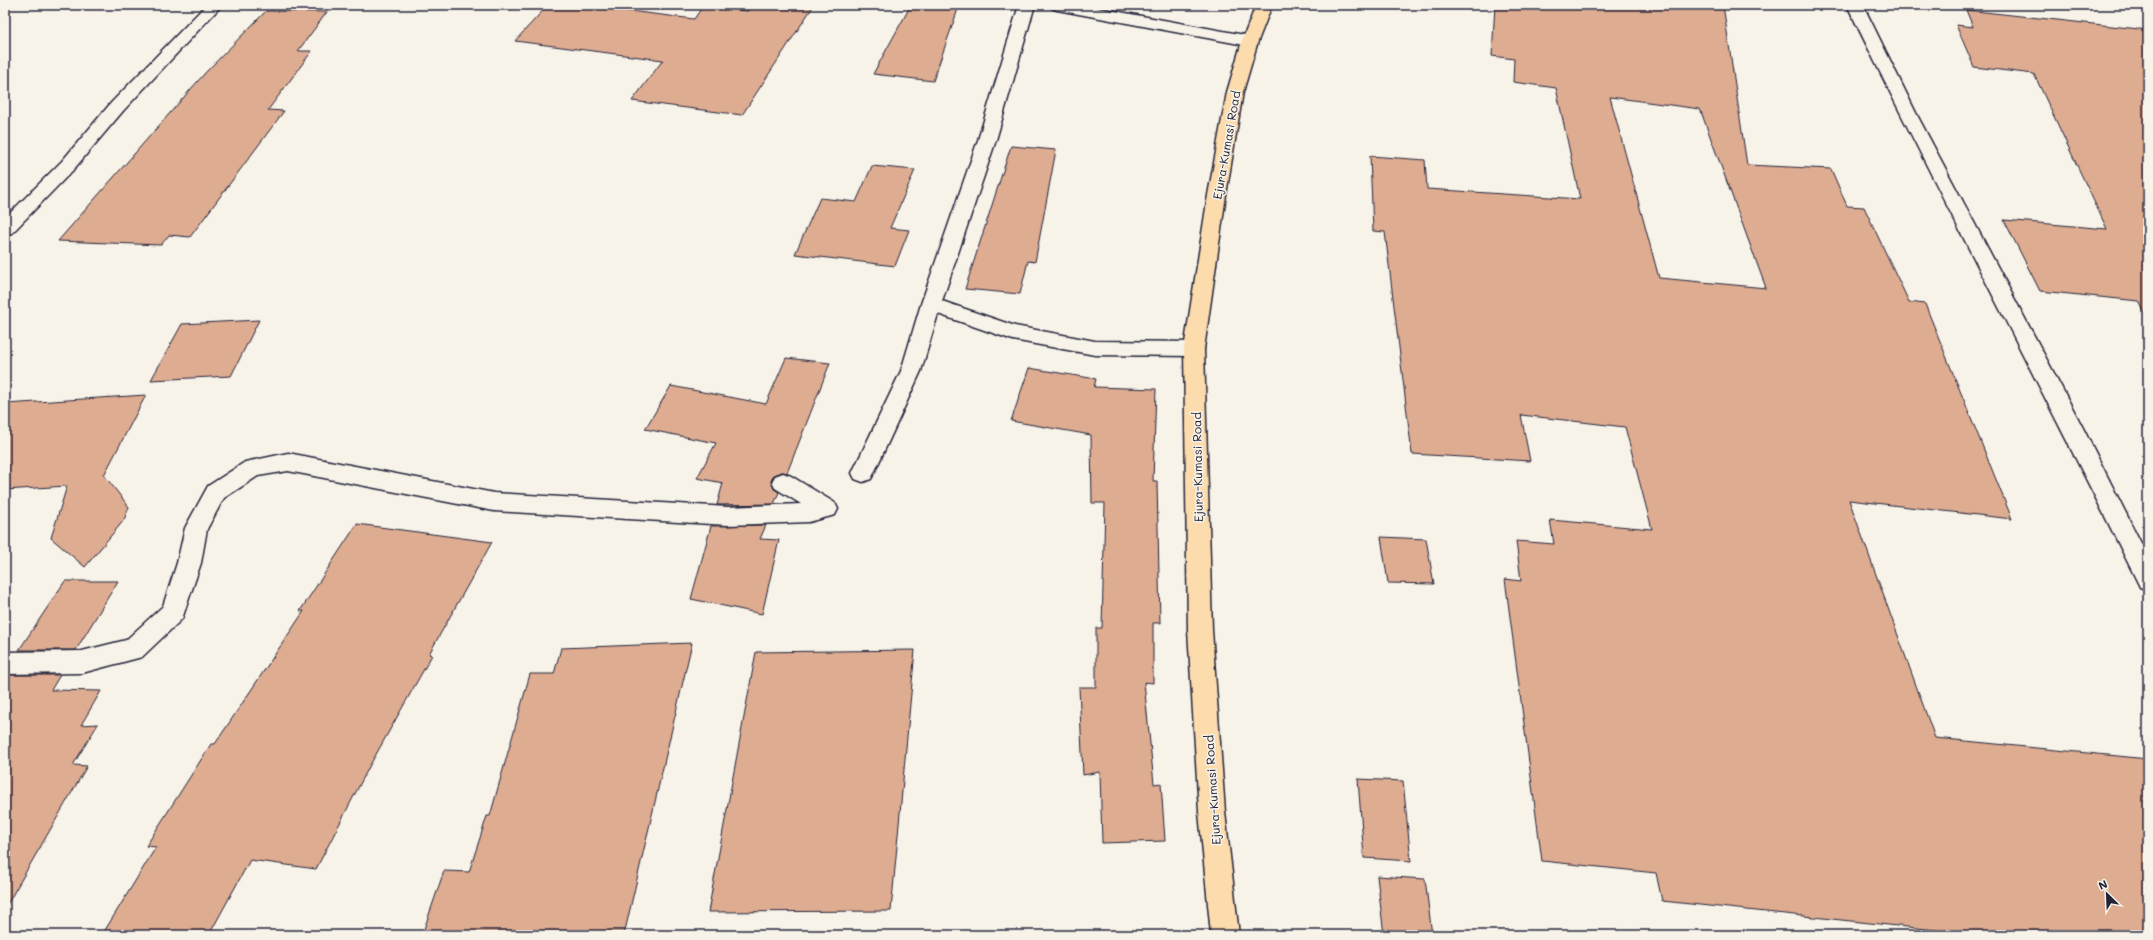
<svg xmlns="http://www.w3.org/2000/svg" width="2153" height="940" viewBox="0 0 2153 940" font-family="Mali,sans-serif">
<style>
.building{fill:#deac91;stroke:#22223b;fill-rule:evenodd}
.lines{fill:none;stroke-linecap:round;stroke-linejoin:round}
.street-casing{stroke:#22223b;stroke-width:3}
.primary-casing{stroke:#22223b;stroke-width:3}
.street{fill:#f7f3e8;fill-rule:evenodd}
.primary{fill:#fcdcac;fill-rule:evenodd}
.labels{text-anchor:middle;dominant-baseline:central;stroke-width:3;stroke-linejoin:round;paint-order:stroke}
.street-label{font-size:12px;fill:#22223b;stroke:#f7f3e8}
</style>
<rect width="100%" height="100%" fill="#f7f3e8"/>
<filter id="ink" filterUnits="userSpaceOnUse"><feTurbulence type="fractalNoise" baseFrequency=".025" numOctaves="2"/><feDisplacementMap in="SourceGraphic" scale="8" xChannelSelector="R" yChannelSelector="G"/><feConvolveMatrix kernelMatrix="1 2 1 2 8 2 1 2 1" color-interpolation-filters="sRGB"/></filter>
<g filter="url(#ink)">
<g class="building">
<path d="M 548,5 L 581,5 L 694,19 L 703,6 L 748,11 L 748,5 L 814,5 L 742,115 L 632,101 L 663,60 L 515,41 Z"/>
<path d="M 911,5 L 958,9 L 933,81 L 873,74 Z"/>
<path d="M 1495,5 L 1723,5 L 1747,165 L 1831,169 L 1847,206 L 1864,207 L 1909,302 L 1925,304 L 2012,519 L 1849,500 L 1935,738 L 2148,759 L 2148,935 L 1983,935 L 1662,901 L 1656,873 L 1542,861 L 1505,579 L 1521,581 L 1516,541 L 1554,544 L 1550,520 L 1652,529 L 1625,427 L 1521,415 L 1530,461 L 1412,454 L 1385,232 L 1373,231 L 1370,156 L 1425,160 L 1427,189 L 1580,199 L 1556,88 L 1513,82 L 1514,59 L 1492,56 ZM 1610,97 L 1700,109 L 1766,288 L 1659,278 Z"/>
<path d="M 1966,10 L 2148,30 L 2148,320 L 2139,301 L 2040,291 L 2004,220 L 2107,229 L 2034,74 L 1974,67 L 1956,25 L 1973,27 Z"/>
<path d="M 266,11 L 327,12 L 298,51 L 312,51 L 268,110 L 284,111 L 190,237 L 169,235 L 161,245 L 58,241 L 205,73 Z"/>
<path d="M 1011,146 L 1056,150 L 1035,262 L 1028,261 L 1020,294 L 965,289 Z"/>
<path d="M 872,166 L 915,170 L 890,228 L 909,230 L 895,266 L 795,254 L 820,198 L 856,202 Z"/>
<path d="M 259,320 L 231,376 L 151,380 L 182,324 Z"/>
<path d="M 786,358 L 830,363 L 787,473 L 782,472 L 774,475 L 771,481 L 774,489 L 779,492 L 774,504 L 717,505 L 723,483 L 697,478 L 716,443 L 645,429 L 671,386 L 766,404 Z"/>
<path d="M 1029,368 L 1096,379 L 1094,387 L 1156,389 L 1153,481 L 1157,481 L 1160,623 L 1153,623 L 1153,683 L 1144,682 L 1154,784 L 1161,783 L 1165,841 L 1102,843 L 1100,772 L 1083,775 L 1079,687 L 1096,687 L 1096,628 L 1102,628 L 1105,503 L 1092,503 L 1091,435 L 1011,421 Z"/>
<path d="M 146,395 L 104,475 L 129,507 L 124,520 L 85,567 L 51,538 L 67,486 L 5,490 L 5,404 Z"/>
<path d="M 357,524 L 492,542 L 429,654 L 432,655 L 370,765 L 316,869 L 250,860 L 209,935 L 102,935 L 156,847 L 146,846 L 211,744 L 215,744 L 304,611 L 300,611 Z"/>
<path d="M 766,525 L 760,539 L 779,540 L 762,614 L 691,599 L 711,526 Z"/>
<path d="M 1381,537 L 1426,539 L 1434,584 L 1388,583 Z"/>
<path d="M 65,581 L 118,581 L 76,650 L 19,650 Z"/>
<path d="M 692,643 L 624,935 L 422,935 L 444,871 L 469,872 L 487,816 L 490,816 L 530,674 L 554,674 L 561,648 Z"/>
<path d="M 915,650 L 891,911 L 708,912 L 756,652 Z"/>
<path d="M 5,675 L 60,675 L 51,690 L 101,691 L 81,725 L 98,724 L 73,765 L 87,766 L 5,908 Z"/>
<path d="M 1358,779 L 1403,781 L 1411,861 L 1364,858 Z"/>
<path d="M 1377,876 L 1425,879 L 1432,935 L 1384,935 Z"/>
</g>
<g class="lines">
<g class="street-casing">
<g id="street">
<path d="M 206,5 L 222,5 L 123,111 L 74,169 L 12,233 L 5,235 L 5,218 L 62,161 L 111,103 Z"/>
<path d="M 1019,5 L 1035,5 L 996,140 L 942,301 L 1015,326 L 1095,341 L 1194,342 L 1201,344 L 1204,349 L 1201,354 L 1194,356 L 1095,355 L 1013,340 L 938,314 L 921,371 L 874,473 L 871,479 L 863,482 L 855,479 L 852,473 L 901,371 L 921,304 L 978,140 Z"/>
<path d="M 1049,5 L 1082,5 L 1250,36 L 1256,38 L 1258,41 L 1256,44 L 1250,46 L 1057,10 L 1052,8 Z"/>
<path d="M 1847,5 L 1863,5 L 1916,113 L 2082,426 L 2148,557 L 2148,590 L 2140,587 C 2044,392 1942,200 1847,5 Z"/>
<path d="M 288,453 L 494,493 L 728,507 L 801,504 L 775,488 L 772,482 L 775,476 L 783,473 L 791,476 L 835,503 L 838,509 L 835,515 L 809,522 L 728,525 L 494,511 L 288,471 L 258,476 L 224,498 L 207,529 L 201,563 L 182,619 L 142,657 L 82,673 L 5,674 L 5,652 L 82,651 L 126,640 L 163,606 L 177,563 L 185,528 L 208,486 L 245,462 Z"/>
</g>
</g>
<g class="primary-casing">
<path id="primary" d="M 1256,5 L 1272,5 L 1258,41 L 1243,92 L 1226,195 L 1204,349 L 1212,630 L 1225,812 L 1239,935 L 1211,935 L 1199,812 L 1188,630 L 1184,349 L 1208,195 L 1227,92 L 1242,41 Z"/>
</g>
<use href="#street" class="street"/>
<use href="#primary" class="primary"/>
</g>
</g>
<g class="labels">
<g class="street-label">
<text transform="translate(1226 145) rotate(-80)">Ejura-Kumasi Road</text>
<text transform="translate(1197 467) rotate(-91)">Ejura-Kumasi Road</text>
<text transform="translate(1212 790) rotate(-94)">Ejura-Kumasi Road</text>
</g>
</g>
<rect width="2153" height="940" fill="none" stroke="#f7f3e8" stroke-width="20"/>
<rect x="10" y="10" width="2133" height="920" fill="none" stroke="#22223b" stroke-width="1.5" filter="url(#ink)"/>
<g transform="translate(2107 894) rotate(336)" stroke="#f7f3e8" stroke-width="3" paint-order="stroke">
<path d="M0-3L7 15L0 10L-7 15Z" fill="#22223b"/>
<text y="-6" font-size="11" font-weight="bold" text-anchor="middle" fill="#22223b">N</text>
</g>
</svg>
